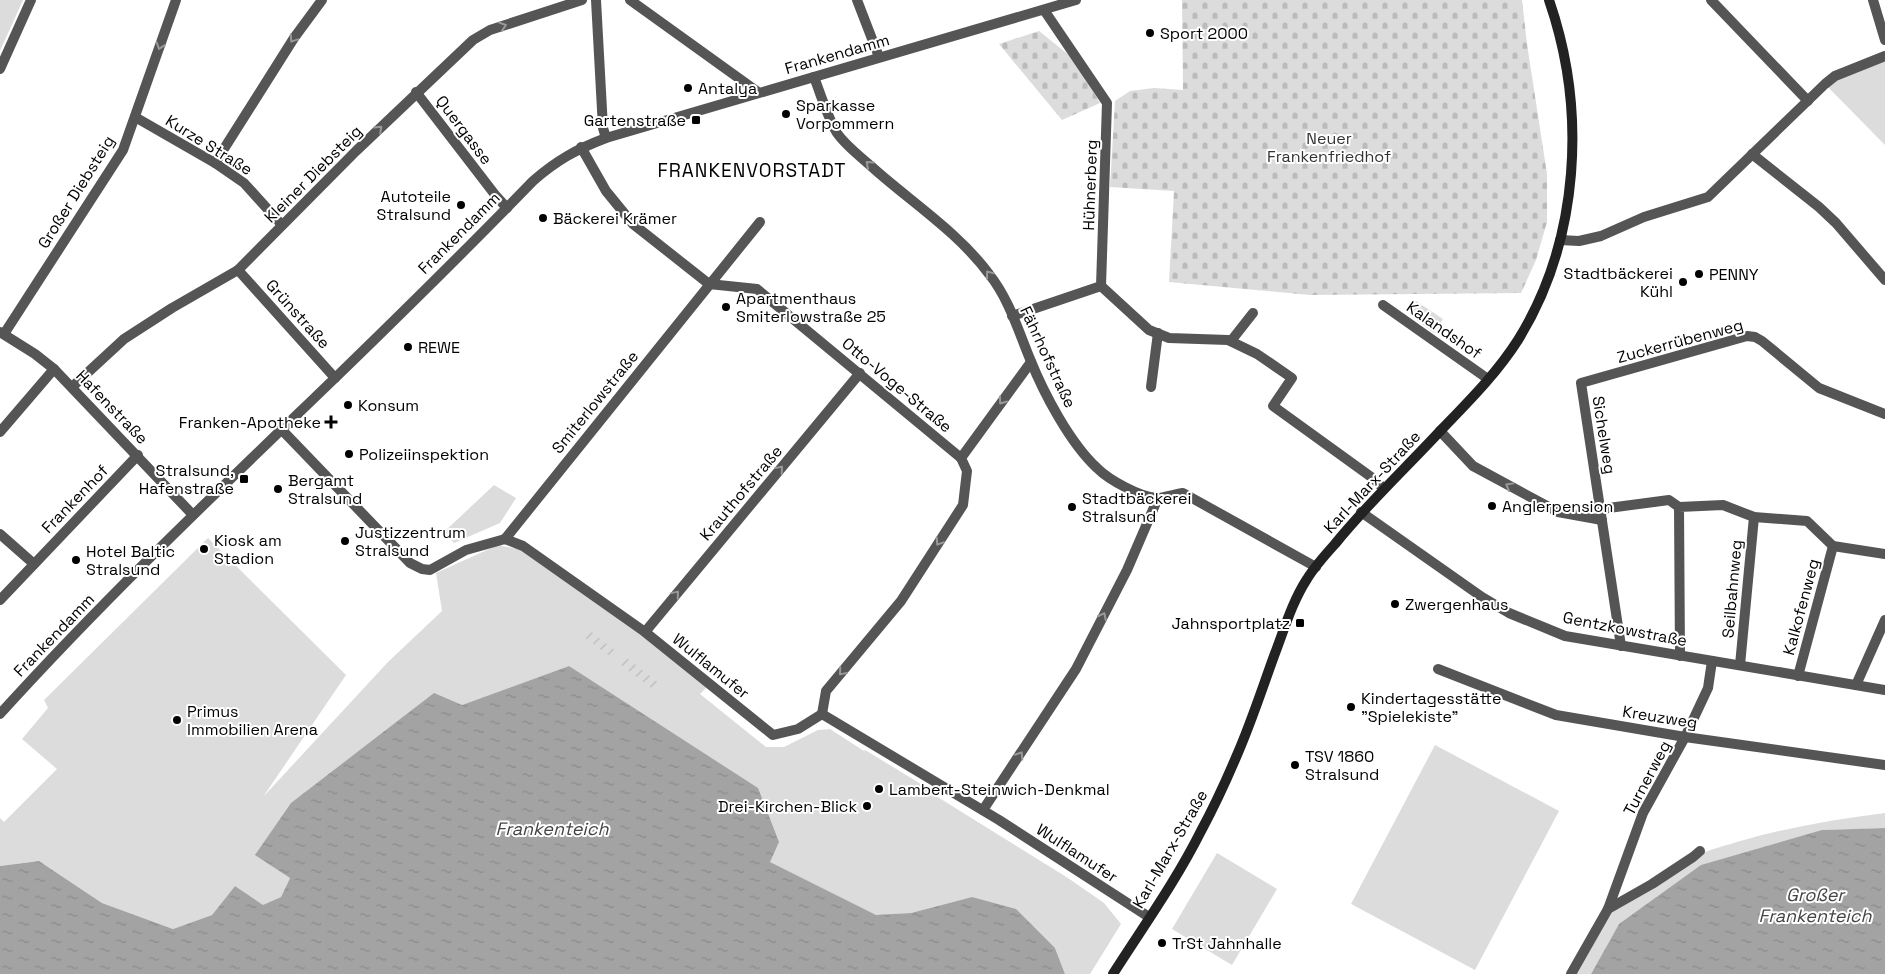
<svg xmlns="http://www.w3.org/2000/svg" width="1885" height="974" viewBox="0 0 1885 974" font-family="'Space Grotesk',sans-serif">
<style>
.green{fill:#dcdcdc}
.cemetery{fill:url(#cemetery-stones)}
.garden{fill:url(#garden-furrows)}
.water{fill:url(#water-ripples)}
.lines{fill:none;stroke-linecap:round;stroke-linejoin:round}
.minor{stroke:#555;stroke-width:10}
.tertiary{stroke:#555;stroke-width:10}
.secondary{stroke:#222;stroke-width:10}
.oneway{stroke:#999}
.poi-dot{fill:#000;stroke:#fff;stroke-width:2}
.labels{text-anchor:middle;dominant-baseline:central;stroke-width:4;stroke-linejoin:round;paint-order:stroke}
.poi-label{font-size:16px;fill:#000;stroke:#fff;text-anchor:start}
.street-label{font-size:16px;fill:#000;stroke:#fff}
.park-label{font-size:16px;fill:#333;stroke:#fff}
.water-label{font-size:18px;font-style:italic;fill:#444;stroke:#fff}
.quarter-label{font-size:19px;letter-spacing:1px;fill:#000;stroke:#fff}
</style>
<defs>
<pattern id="cemetery-stones" width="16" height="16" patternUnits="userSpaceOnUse" patternTransform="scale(1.25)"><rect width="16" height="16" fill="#dcdcdc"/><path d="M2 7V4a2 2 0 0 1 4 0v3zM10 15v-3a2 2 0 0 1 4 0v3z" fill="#bbb"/></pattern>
<pattern id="garden-furrows" width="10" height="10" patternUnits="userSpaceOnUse" patternTransform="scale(1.25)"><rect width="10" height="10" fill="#dcdcdc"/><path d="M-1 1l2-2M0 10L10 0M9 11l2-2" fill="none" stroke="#bbb"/></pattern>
<pattern id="water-ripples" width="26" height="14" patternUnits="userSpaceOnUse" patternTransform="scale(1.25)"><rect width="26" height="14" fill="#a3a3a3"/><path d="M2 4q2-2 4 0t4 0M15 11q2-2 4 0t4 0" fill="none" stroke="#8b8b8b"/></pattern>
</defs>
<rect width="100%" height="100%" fill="#fff"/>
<g class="green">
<path d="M 0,0 L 23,0 L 0,51 Z"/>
<path d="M 1885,56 L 1885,145 L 1825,84 Z"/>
<path d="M 1416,301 L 1443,319 L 1434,333 L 1419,322 L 1409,312 L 1411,303 Z"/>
<path d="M 494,485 L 516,498 L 500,523 L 454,543 L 444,532 Z"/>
<path d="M 208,538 L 346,675 L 263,797 L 388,662 L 442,611 L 436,573 L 498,545 L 523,550 L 641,629 L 707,687 L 700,694 L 766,747 L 784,747 L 818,730 L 830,729 L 864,751 L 865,750 L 921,784 L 920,786 L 1068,878 L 1104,903 L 1121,924 L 1090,974 L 1065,974 L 1055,948 L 972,897 L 911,913 L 876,916 L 769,862 L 569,666 L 462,705 L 290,878 L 281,897 L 263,906 L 235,886 L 212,915 L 173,929 L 102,903 L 39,861 L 0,866 L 0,818 L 4,822 L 57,769 L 22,739 L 48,708 L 44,700 Z"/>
<path d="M 1435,745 L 1559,811 L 1475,970 L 1351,904 Z"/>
<path d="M 1885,813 L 1885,828 L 1822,830 L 1619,924 L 1591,974 L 1571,974 L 1608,909 L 1693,857 C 1710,849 1727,845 1744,840 C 1790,827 1837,819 1885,813 Z"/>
<path d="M 1217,853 L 1277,889 L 1232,965 L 1172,929 Z"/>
</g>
<g class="cemetery">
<path d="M 1182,0 L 1522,0 L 1527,44 L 1547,174 L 1547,222 L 1536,260 L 1521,293 L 1310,295 L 1169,282 L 1174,191 L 1110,187 L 1115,101 L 1130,91 L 1154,88 L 1183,90 Z"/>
<path d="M 1039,31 L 1074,59 L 1100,103 L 1062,120 L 999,44 Z"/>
</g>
<g class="garden">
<path d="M 589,630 L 617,652 L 612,658 L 584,637 Z"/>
<path d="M 627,658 L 659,683 L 654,690 L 621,665 Z"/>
</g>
<g class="water">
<path d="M 569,666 L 758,788 L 779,842 L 770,862 L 876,915 L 911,913 L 972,897 L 1016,909 L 1055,948 L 1065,974 L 0,974 L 0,866 L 39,861 L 102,903 L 173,929 L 212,915 L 235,886 L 263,905 L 281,897 L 290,878 L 255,855 L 291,803 L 434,693 L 462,705 Z"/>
<path d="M 1885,828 L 1885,974 L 1591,974 L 1619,924 L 1701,865 L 1822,830 Z"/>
</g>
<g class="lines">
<g class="minor">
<path d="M 596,0 L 603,128 L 606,138"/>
<path d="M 630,0 L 758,92"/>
<path d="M 857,0 L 879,57"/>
<path d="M 1711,0 L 1808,101"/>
<path d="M 1873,0 L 1885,40"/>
<path d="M 0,69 L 31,0"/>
<path d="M 814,77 C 821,95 827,116 837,133 C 846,146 861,157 872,167 C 911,202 958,232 989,274 C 1009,299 1018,330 1030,359 C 1044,394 1070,443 1097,468 C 1109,480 1140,497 1157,498 C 1162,498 1176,494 1183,493 L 1316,567"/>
<path d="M 416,92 L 496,196 L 507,208"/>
<path d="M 135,117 L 215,163 L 244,183 L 282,225"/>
<path d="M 581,147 L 606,191 L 633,224 L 709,284 L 757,289 L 961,458"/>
<path d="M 1752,154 L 1819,207 L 1836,223 L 1885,280"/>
<path d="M 215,163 L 294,38 L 322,0"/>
<path d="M 1560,240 L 1579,241 L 1601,236 L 1644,217 L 1708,197 L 1825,84 L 1835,76 L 1885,56"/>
<path d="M 238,270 L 335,378"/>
<path d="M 1101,286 L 1149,330 L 1169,338 L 1228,340 L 1257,354 L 1292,378 L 1273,406 L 1374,479 L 1383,488"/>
<path d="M 1383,305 L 1488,379"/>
<path d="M 1012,316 L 1101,286 L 1107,103 L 1044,10"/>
<path d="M 0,332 L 35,354 L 54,369 L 193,515"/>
<path d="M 4,334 L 123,150 L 176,0"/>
<path d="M 1231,341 L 1253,313"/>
<path d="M 72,387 L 124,339 L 172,308 L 238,270 L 356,151 L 473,40 L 490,30 L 582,0"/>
<path d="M 1151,387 L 1158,333"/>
<path d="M 281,429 L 410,563 L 422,569 L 430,570 L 466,550 L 505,539 L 523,546 L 645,632 L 773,735 L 798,729 L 822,714 L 999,820 L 1149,917"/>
<path d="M 1440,431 L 1473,466 L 1558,512 L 1602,520"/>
<path d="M 0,432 L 54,369"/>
<path d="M 1601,509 L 1669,500 L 1679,507"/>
<path d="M 1361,512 L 1482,597 L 1509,613 L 1565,636 L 1885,690"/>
<path d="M 0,534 L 34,564"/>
<path d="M 505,539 L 760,222"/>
<path d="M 0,600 L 138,455"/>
<path d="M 645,632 L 860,373"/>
<path d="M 1621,646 L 1581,383 L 1747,336 L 1755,337 L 1762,341 L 1819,388 L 1885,414"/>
<path d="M 1680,656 L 1679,507 L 1723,505 L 1754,517 L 1807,521 L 1833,546 L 1885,554"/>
<path d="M 1740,665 L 1754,517"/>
<path d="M 1438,669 L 1556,715 L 1685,737 L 1885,765"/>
<path d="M 1798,676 L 1833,546"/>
<path d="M 1856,685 L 1885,620"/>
<path d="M 822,714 L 826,691 L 901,601 L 963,505 L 967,471 L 961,458 L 1031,362"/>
<path d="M 983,810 L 1076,669 L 1127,570 L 1158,498"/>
<path d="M 1608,909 L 1643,813 L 1685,737 L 1708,688 L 1712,661"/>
<path d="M 1571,974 L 1608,909 L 1652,884 L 1693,857 L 1700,851"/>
</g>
<path class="tertiary" d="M 0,714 C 106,597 221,488 334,379 C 401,314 468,248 533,181 C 557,160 577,149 606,138 L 1076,0"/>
<path class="secondary" d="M 1113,974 C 1143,927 1176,881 1201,831 C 1214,807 1226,781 1237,755 C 1251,723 1262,689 1274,656 C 1284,630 1292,602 1307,579 C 1315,566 1325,555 1335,544 C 1368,503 1406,468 1442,429 C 1469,401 1497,373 1518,340 C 1580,240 1587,110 1549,0"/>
</g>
<defs><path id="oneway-chevron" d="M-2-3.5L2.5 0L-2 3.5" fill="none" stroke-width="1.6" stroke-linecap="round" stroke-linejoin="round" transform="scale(1.25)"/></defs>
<g class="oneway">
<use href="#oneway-chevron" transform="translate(503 26) rotate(-18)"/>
<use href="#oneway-chevron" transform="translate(293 39) rotate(124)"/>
<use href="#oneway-chevron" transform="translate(160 46) rotate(109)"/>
<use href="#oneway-chevron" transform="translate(379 129) rotate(-44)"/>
<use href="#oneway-chevron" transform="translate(869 164) rotate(-138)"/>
<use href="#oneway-chevron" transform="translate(989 274) rotate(-127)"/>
<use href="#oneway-chevron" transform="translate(1002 401) rotate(126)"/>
<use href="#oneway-chevron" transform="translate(780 469) rotate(-50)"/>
<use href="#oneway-chevron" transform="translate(1509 486) rotate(-151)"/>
<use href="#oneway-chevron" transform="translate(939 542) rotate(123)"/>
<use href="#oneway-chevron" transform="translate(676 594) rotate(-50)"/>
<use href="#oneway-chevron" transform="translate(1103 616) rotate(-63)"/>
<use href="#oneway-chevron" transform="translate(842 672) rotate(130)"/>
<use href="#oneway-chevron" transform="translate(1020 755) rotate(-57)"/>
</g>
<g class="poi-dot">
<circle cx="1150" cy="33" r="5"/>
<circle cx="688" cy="88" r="5"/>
<circle cx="786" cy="114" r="5"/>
<rect x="691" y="115" width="10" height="10" rx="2.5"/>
<circle cx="461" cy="205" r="5"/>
<circle cx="543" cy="218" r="5"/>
<circle cx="1699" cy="274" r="5"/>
<circle cx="1683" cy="282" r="5"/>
<circle cx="726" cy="307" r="5"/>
<circle cx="408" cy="347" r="5"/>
<circle cx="348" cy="405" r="5"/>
<path d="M328.5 414.5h5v5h5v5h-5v5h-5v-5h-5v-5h5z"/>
<circle cx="349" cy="454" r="5"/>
<rect x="239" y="474" width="10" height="10" rx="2.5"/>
<circle cx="278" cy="489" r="5"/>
<circle cx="1492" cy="506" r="5"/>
<circle cx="1072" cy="507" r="5"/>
<circle cx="345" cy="541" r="5"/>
<circle cx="204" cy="549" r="5"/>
<circle cx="76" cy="560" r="5"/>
<circle cx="1395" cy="604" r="5"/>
<rect x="1295" y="618" width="10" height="10" rx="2.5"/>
<circle cx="1351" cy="707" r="5"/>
<circle cx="177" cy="720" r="5"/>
<circle cx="1295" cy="765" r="5"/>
<circle cx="879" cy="789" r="5"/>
<circle cx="867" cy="806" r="5"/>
<circle cx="1162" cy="943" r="5"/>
</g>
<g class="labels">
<g class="poi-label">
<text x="1160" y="33">Sport 2000</text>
<text x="698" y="88">Antalya</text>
<text x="796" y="105">Sparkasse<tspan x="796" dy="18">Vorpommern</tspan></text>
<text x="686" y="120" text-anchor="end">Gartenstraße</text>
<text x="451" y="196" text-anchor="end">Autoteile<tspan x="451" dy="18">Stralsund</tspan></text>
<text x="553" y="218">Bäckerei Krämer</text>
<text x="1673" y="273" text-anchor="end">Stadtbäckerei<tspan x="1673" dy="18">Kühl</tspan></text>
<text x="1709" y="274">PENNY</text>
<text x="736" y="298">Apartmenthaus<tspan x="736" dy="18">Smiterlowstraße 25</tspan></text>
<text x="418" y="347">REWE</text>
<text x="358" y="405">Konsum</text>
<text x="321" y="422" text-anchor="end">Franken-Apotheke</text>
<text x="359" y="454">Polizeiinspektion</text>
<text x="234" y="470" text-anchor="end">Stralsund,<tspan x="234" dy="18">Hafenstraße</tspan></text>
<text x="288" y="480">Bergamt<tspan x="288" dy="18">Stralsund</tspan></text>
<text x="1082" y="498">Stadtbäckerei<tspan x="1082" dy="18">Stralsund</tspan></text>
<text x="1502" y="506">Anglerpension</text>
<text x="355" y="532">Justizzentrum<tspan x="355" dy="18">Stralsund</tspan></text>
<text x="214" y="540">Kiosk am<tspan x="214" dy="18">Stadion</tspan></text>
<text x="86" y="551">Hotel Baltic<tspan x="86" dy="18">Stralsund</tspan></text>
<text x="1405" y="604">Zwergenhaus</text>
<text x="1290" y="623" text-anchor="end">Jahnsportplatz</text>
<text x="1361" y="698">Kindertagesstätte<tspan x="1361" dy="18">"Spielekiste"</tspan></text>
<text x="187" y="711">Primus<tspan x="187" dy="18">Immobilien Arena</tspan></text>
<text x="1305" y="756">TSV 1860<tspan x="1305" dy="18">Stralsund</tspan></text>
<text x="889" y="789">Lambert-Steinwich-Denkmal</text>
<text x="857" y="806" text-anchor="end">Drei-Kirchen-Blick</text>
<text x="1172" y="943">TrSt Jahnhalle</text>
</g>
<g class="street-label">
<text transform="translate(837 54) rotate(-16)">Frankendamm</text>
<text transform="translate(464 130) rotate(53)">Quergasse</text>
<text transform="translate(209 145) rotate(32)">Kurze Straße</text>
<text transform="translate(313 174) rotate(-45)">Kleiner Diebsteig</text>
<text transform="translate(1090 185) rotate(-88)">Hühnerberg</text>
<text transform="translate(76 192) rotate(-58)">Großer Diebsteig</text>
<text transform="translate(459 233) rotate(-45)">Frankendamm</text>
<text transform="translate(298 314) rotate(48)">Grünstraße</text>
<text transform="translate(1444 330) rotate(35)">Kalandshof</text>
<text transform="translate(1680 341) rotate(-15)">Zuckerrübenweg</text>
<text transform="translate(1048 357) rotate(65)">Fährhofstraße</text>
<text transform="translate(897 385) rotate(40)">Otto-Voge-Straße</text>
<text transform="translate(595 402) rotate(-51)">Smiterlowstraße</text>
<text transform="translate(112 407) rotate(46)">Hafenstraße</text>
<text transform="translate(1604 435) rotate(81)">Sichelweg</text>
<text transform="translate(1372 482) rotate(-47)">Karl-Marx-Straße</text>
<text transform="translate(741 493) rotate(-50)">Krauthofstraße</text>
<text transform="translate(75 499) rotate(-46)">Frankenhof</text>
<text transform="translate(1732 589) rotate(-85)">Seilbahnweg</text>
<text transform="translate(1801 607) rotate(-75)">Kalkofenweg</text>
<text transform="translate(1625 629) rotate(11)">Gentzkowstraße</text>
<text transform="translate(54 635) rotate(-46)">Frankendamm</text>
<text transform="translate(711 666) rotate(39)">Wulflamufer</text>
<text transform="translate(1660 717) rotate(9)">Kreuzweg</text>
<text transform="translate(1647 778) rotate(-62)">Turnerweg</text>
<text transform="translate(1170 849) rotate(-60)">Karl-Marx-Straße</text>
<text transform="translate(1077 853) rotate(33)">Wulflamufer</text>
</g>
<g class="park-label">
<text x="1329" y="138">Neuer<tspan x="1329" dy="18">Frankenfriedhof</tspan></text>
</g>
<g class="water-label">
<text x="552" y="828">Frankenteich</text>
<text x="1815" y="894">Großer<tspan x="1815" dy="21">Frankenteich</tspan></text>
</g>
<g class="quarter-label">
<text x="752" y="170">FRANKENVORSTADT</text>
</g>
</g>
</svg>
